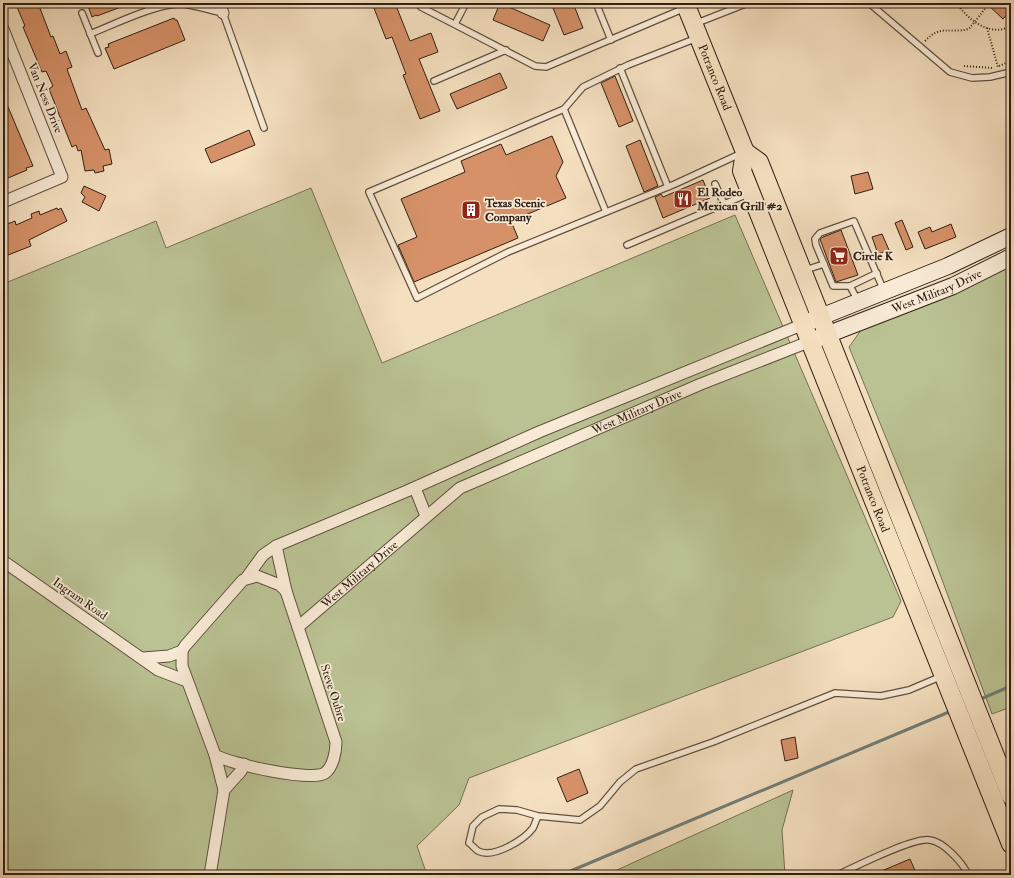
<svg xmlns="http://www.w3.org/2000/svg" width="1014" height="878" viewBox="0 0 1014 878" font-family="'IM FELL Double Pica',serif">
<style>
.green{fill:#bac293;stroke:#747154}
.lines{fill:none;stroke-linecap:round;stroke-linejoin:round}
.stream{stroke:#717e77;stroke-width:3}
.building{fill:#d69168;stroke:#2f2015}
.service-casing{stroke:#605040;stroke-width:8}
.minor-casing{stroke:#605040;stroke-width:13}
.secondary-casing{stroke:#2f2015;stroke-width:18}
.primary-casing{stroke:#2f2015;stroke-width:20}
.path{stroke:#2f2015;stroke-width:2;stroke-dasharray:1 2;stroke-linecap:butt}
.service{stroke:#f8ead5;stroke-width:5.5}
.minor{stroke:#f8ead5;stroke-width:11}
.secondary{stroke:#f8ead5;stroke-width:16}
.primary{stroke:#f4dfbf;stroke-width:18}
.labels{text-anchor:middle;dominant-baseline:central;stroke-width:3.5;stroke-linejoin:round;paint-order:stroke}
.street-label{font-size:12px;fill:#2f2015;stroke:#f8ead5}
.poi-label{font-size:12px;font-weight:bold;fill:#2f2015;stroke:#f8ead5;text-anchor:start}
</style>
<rect width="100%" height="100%" fill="#f4dfbf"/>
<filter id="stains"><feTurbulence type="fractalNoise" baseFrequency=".005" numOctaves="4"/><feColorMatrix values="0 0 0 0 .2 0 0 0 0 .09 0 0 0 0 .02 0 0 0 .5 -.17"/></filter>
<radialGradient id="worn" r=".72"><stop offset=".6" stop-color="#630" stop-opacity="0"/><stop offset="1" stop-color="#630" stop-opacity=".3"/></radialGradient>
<g class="green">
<path d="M 311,188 L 382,363 L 735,215 L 901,601 L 893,617 L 469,778 L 459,805 L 417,846 L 427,875 L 3,875 L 3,284 L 156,221 L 166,248 Z"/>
<path d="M 1011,264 L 1011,707 L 992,714 L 922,526 L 849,347 L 861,330 Z"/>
<path d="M 793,790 L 782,830 L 785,875 L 606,875 Z"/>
</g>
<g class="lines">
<g class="stream">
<path d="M 983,698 L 1011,686"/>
<path d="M 561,875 L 949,712"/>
</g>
</g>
<g class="building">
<path d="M 27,3 L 38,3 L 51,37 L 53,36 L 60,54 L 66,51 L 72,67 L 67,69 L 82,110 L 86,108 L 105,150 L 109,149 L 112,164 L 103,166 L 104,171 L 95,173 L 94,170 L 85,171 L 81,150 L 78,151 L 76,145 L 72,147 L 49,89 L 53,86 L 46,71 L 42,72 L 23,27 L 25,26 L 17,7 Z"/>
<path d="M 87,3 L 129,3 L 129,4 L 97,16 L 96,15 L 92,17 Z"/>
<path d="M 372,3 L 395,3 L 410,41 L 431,33 L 438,52 L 419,59 L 440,111 L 420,119 L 403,75 L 406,74 L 392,37 L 386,39 Z"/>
<path d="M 500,3 L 550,25 L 543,41 L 493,20 Z"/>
<path d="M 551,3 L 573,3 L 583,28 L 564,35 Z"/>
<path d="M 986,3 L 1011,3 L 1011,10 L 1003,19 Z"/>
<path d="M 174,18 L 175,20 L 177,20 L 185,40 L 114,69 L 105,48 L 109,47 L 108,44 Z"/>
<path d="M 500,73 L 507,88 L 457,109 L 450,94 Z"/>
<path d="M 615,76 L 633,121 L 619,127 L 601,83 Z"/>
<path d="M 3,95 L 33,166 L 26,168 L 27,170 L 8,178 L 3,165 Z"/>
<path d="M 249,130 L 255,145 L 211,163 L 205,149 Z"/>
<path d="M 552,136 L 563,162 L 556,176 L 566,198 L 511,221 L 518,238 L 414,282 L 398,245 L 417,237 L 401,199 L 465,172 L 461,161 L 501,144 L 506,155 Z"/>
<path d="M 640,140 L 658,186 L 644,192 L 626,146 Z"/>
<path d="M 868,172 L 873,189 L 855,194 L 851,176 Z"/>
<path d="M 703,180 L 710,198 L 663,218 L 655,197 L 661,194 L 663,197 Z"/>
<path d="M 84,186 L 106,196 L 99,211 L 82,202 L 85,197 L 81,193 Z"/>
<path d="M 57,208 L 58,210 L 61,208 L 67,221 L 29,240 L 31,246 L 3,257 L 3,230 L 6,229 L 5,225 L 15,221 L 16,225 L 32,218 L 31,214 L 39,211 L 40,215 Z"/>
<path d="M 902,220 L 913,247 L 906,250 L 895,223 Z"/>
<path d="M 951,224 L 956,237 L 925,249 L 918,232 L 930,227 L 932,232 Z"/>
<path d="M 841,230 L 858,275 L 836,282 L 820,239 L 823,237 Z"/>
<path d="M 882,234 L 889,250 L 878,254 L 872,237 Z"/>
<path d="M 795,737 L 798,758 L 785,761 L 781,740 Z"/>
<path d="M 579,769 L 588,793 L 567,802 L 557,778 Z"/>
<path d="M 910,859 L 917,875 L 872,875 Z"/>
</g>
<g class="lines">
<g class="service-casing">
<g id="service">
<path d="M 418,3 L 421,7 L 535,66 L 546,67 L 685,8"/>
<path d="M 596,3 L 611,40"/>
<path d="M 869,3 L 950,72 L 972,78 L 990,77 L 1011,72"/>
<path d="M 82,13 L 98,53"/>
<path d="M 697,23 L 748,3"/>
<path d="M 455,24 L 466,3"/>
<path d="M 90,34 C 115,24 155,4 181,4 C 194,5 209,10 223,13 L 264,128"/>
<path d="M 697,38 L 628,65 L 583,87 L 564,109 L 369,192 L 417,298 L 508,252 L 675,184 L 742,153"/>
<path d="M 620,68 L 668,187"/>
<path d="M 434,81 L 506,50"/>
<path d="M 564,109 L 606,212"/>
<path d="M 715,184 L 724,204 L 748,194"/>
<path d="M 627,245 L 724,204"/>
<path d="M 805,270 L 824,264"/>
<path d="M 850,286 L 877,273"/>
<path d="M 858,301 L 850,286 L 833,286 L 816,245 L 815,239 L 820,233 L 854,221 L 884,291"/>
<path d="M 538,816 C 536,820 535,824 533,828 C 524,840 493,859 478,851 C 475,849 472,845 469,843 L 473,826 L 482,817 L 499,809 L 517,810 L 538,816 L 580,820 L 600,806 L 620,782 L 636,769 L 713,742 L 835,693 L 881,696 L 909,690 L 942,676"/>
<path d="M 837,875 C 855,867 913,837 930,840 C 944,842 963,863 968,875"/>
</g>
</g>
<g class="minor-casing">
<g id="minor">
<path d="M 219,3 L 223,13"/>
<path d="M 3,29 L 62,177 L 3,202"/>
<path d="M 415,488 L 426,516"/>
<path d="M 276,546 L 286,591"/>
<path d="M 3,561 L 158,670 L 187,681"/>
<path d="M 257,576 L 280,585 L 286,591 L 336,742 C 336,752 333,767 325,773 C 311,782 230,764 215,755 L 182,666 L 182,651 L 185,646 L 243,580 Z"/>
<path d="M 247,577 L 263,555 L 276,546 L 407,491 L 539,432 L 804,324"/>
<path id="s1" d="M 298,627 L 460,488 L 701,384 L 811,341"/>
<path d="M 143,658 L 169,656 L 182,651"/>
<path d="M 224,790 L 241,771 L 244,764"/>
<path d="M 210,875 L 224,790 L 215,755"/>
</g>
</g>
<g class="secondary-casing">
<g id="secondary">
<path d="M 808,322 L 948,266 L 1011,236"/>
<path id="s2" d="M 811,341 L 953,286 L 1011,257"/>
</g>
</g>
<g class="primary-casing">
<g id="primary">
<path id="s3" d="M 685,3 L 745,152 L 742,171 L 1011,844"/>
<path d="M 745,152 L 759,162 L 1011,796"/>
</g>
</g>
<g class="path">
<path d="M 957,3 C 966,19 993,39 1011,25"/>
<path d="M 987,28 L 998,67"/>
<path d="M 925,41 C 941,24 949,34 969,29 L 988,5"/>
<path d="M 964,66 L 993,68"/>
<path d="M 999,66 L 1011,61"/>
<path d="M 1007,856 L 1011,868"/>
</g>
<use href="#service" class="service"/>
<use href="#minor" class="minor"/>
<use href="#secondary" class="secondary"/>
<use href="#primary" class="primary"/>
</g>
<defs>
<g id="restaurant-square" transform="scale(1)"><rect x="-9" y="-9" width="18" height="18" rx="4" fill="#8f2418" stroke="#f8ead5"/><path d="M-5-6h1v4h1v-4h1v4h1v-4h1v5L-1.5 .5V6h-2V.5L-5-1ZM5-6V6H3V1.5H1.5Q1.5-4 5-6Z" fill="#fff"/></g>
<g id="building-square" transform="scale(1)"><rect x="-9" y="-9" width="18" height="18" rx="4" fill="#8f2418" stroke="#f8ead5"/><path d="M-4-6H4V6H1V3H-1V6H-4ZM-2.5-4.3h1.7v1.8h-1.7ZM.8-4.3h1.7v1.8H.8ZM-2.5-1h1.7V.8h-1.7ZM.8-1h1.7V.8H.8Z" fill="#fff"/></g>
<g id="supermarket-square" transform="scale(1)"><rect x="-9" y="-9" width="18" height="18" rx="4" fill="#8f2418" stroke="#f8ead5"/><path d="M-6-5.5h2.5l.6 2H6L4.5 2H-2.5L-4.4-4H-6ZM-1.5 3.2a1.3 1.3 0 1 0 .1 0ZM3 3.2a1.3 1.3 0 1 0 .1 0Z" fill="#fff"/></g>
</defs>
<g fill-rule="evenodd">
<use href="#restaurant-square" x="683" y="199"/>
<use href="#building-square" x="471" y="210"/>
<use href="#supermarket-square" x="839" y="256"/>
</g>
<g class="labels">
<g class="street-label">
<text stroke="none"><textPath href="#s3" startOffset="80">Potranco Road</textPath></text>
<text transform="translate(45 98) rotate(68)">Van Ness Drive</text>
<text stroke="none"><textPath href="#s2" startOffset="135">West Military Drive</textPath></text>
<text stroke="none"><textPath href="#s1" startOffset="406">West Military Drive</textPath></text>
<text stroke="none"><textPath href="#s3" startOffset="533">Potranco Road</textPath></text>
<text stroke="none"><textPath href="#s1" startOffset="81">West Military Drive</textPath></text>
<text transform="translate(80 599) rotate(35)">Ingram Road</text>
<text transform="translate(333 693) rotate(72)">Steve Oubre</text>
</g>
<g class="poi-label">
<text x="697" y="192">El Rodeo<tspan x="697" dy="14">Mexican Grill #2</tspan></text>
<text x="485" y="203">Texas Scenic<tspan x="485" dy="14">Company</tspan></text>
<text x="853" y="256">Circle K</text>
</g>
</g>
<rect width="1014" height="878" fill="none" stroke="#f4dfbf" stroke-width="16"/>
<rect x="4" y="4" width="1006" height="870" fill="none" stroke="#2f2015" stroke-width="2"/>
<rect x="8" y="8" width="998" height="862" fill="none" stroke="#2f2015"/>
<rect width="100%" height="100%" filter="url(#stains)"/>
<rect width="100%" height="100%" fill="url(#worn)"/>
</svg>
